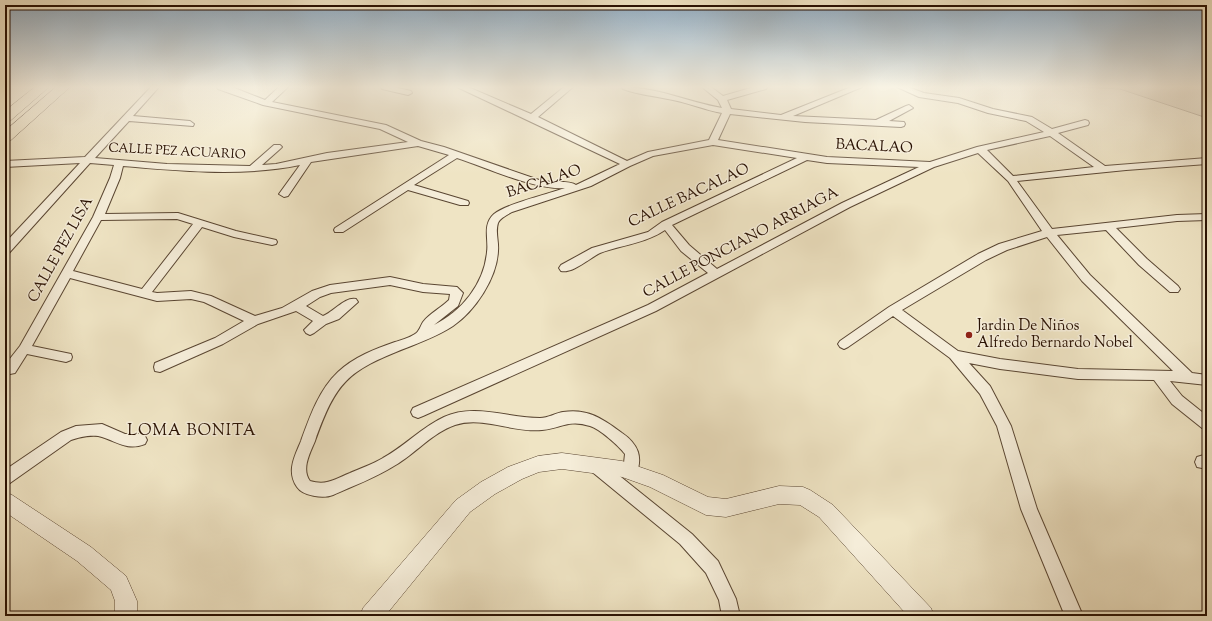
<svg xmlns="http://www.w3.org/2000/svg" width="1212" height="621" viewBox="0 0 1212 621" font-family="'Sorts Mill Goudy',serif">
<style>
.green{fill:#cdc0a3;stroke:#7b6852}
.lines{fill:none;stroke-linecap:round;stroke-linejoin:round}
.minor-casing{stroke:#5a4632;stroke-width:2}
.tertiary-casing{stroke:#5a4632;stroke-width:1}
.primary-casing{stroke:#291102;stroke-width:1}
.minor{fill:#f5edd9;fill-rule:evenodd}
.tertiary{fill:#f5edd9;fill-rule:evenodd}
.primary{fill:#efe4c4;fill-rule:evenodd}
.poi-dot{fill:#8f2418;stroke:#f5edd9;stroke-width:1.5}
.labels{text-anchor:middle;dominant-baseline:central;stroke-width:3;stroke-linejoin:round;paint-order:stroke}
.far-street-label{font-size:13px;fill:#291102;stroke:#f5edd9}
.street-label{font-size:15px;fill:#291102;stroke:#f5edd9}
.poi-label{font-size:15px;fill:#291102;stroke:#f5edd9;text-anchor:start}
.neighbourhood-label{font-size:16px;letter-spacing:1px;fill:#291102;stroke:#f5edd9}
</style>
<rect width="100%" height="100%" fill="#efe4c4"/>
<filter id="stains"><feTurbulence type="fractalNoise" baseFrequency=".005" numOctaves="4"/><feColorMatrix values="0 0 0 0 .2 0 0 0 0 .09 0 0 0 0 .02 0 0 0 .5 -.17"/></filter>
<radialGradient id="worn" r=".72"><stop offset=".6" stop-color="#630" stop-opacity="0"/><stop offset="1" stop-color="#630" stop-opacity=".3"/></radialGradient>
<path class="green" d="M 1078,87 L 1207,87 L 1207,118 L 1120,89 Z"/>
<g class="lines">
<g class="minor-casing">
<g id="minor">
<path d="M 151,87 L 159,87 L 133,116 L 190,121 L 194,124 L 193,126 L 129,121 L 95,158 L 167,164 L 250,166 L 274,145 L 280,145 L 282,147 L 280,149 L 262,165 L 276,164 L 327,153 L 408,142 L 380,129 L 263,105 L 218,89 L 217,87 L 232,87 L 265,100 L 279,87 L 288,87 L 272,102 L 386,125 L 421,141 L 444,147 L 542,181 C 551,183 570,180 576,185 L 620,164 L 457,87 L 468,87 L 531,114 L 564,87 L 573,87 L 538,117 L 627,161 L 648,152 L 709,140 L 722,113 C 705,110 689,103 673,100 C 656,96 639,95 623,89 L 622,87 C 656,87 688,102 722,108 L 718,100 L 702,87 L 711,87 L 723,96 L 754,87 L 767,87 L 766,89 L 727,100 L 731,109 L 781,115 L 851,87 L 862,87 L 793,116 L 876,120 L 906,106 L 909,105 L 913,108 L 889,121 L 904,122 L 905,124 L 904,126 L 901,127 L 805,122 L 730,114 L 718,140 L 827,157 L 930,162 L 977,147 L 1044,132 L 1026,121 L 988,113 L 958,103 L 919,97 L 897,87 L 908,87 L 924,93 L 959,98 L 993,109 L 1032,117 L 1052,129 L 1085,120 L 1088,121 L 1089,123 L 1088,125 L 1058,133 L 1105,166 L 1207,158 L 1207,164 L 1126,170 L 1017,181 L 1052,229 L 1177,215 L 1207,214 L 1207,220 L 1177,221 L 1116,228 L 1147,259 L 1178,286 L 1180,289 L 1178,292 L 1170,292 L 1139,265 L 1106,230 L 1057,235 L 1090,275 L 1192,373 L 1207,375 L 1207,385 L 1170,381 L 1182,396 L 1207,416 L 1207,430 L 1202,428 L 1172,404 L 1154,380 L 1078,379 L 1000,369 L 969,363 L 990,386 L 1011,426 L 1037,509 L 1083,616 L 1065,616 L 1021,509 L 997,426 L 980,394 L 950,358 L 893,316 L 848,347 L 844,349 L 840,347 L 838,344 L 840,341 L 889,307 L 978,254 L 999,244 L 1042,231 L 1008,181 L 978,153 L 934,167 L 850,207 L 656,311 L 423,416 L 418,418 L 413,416 L 411,412 L 413,408 L 648,305 L 708,273 L 681,251 L 665,230 C 646,243 622,245 600,253 C 590,258 572,274 561,271 L 559,268 L 561,265 L 592,248 L 648,232 L 662,222 L 797,158 L 713,145 L 653,156 L 630,166 L 591,186 L 512,212 C 507,215 500,218 498,223 C 495,233 499,241 498,251 C 497,278 475,311 453,326 C 438,336 421,342 406,348 C 347,371 336,382 315,441 C 310,453 301,469 310,481 C 327,486 335,479 350,473 C 361,468 373,464 383,458 C 405,446 422,427 444,417 C 474,403 508,418 540,418 C 548,418 556,413 563,412 C 588,408 603,419 622,433 C 638,444 644,457 635,477 L 630,479 L 625,477 L 623,472 L 625,454 C 619,446 600,429 590,426 C 569,419 561,428 542,430 C 513,433 483,416 455,425 C 432,433 415,454 394,466 C 375,478 353,486 333,495 C 323,499 303,496 297,487 C 286,471 295,456 301,441 C 310,416 319,390 338,372 C 354,357 375,349 395,342 C 401,340 409,338 415,334 C 419,332 421,325 423,322 C 430,313 441,308 449,300 L 450,294 L 423,292 L 390,285 L 331,293 L 320,297 L 306,306 L 323,316 C 333,312 346,296 356,299 L 358,302 L 339,319 L 326,324 L 314,333 L 310,335 L 306,333 L 304,330 L 313,321 L 296,311 L 258,324 L 223,344 L 160,372 L 155,371 L 154,367 L 155,363 L 215,338 L 244,321 L 204,302 L 191,299 L 157,301 L 70,278 L 32,346 L 71,354 L 72,357 L 71,360 L 66,362 L 27,354 L 15,373 L 10,374 L 5,372 L 5,365 L 20,346 L 93,217 L 110,178 L 114,165 L 90,163 L 9,253 L 5,254 L 5,243 L 80,163 L 5,167 L 5,161 L 85,157 ZM 1050,136 L 1094,167 L 1013,176 L 987,150 ZM 418,146 L 449,155 L 335,228 L 334,230 L 335,232 L 343,232 L 408,190 L 460,205 L 468,205 L 469,203 L 468,201 L 414,185 L 457,158 C 488,168 534,190 565,188 C 548,194 506,204 494,214 C 482,225 489,239 487,252 C 484,284 462,311 434,325 L 458,306 L 463,293 L 457,287 L 423,284 L 390,277 L 330,285 L 312,291 L 282,308 L 255,316 L 211,296 L 191,291 L 157,293 L 152,292 L 202,227 L 234,237 L 272,245 L 276,244 L 277,242 L 276,240 L 236,231 L 178,213 L 105,214 L 120,178 L 123,166 C 181,171 242,177 300,165 L 279,194 L 284,197 L 288,196 L 311,162 ZM 807,160 L 827,163 L 919,167 L 842,203 L 717,269 L 689,245 L 672,225 ZM 177,219 L 193,224 L 142,289 L 73,271 L 101,220 ZM 1047,237 L 1082,281 L 1173,371 L 1078,369 L 1000,359 L 958,351 L 902,310 L 986,260 L 1007,250 Z"/>
<path d="M 381,87 L 394,87 L 411,91 L 412,93 L 408,95 L 382,89 Z"/>
<path d="M 102,424 L 125,434 L 140,434 L 145,436 L 147,440 L 145,444 C 127,451 118,442 102,437 C 94,434 79,437 71,440 L 10,483 L 5,485 L 5,470 L 61,432 L 76,426 Z"/>
<path d="M 1207,454 L 1207,467 L 1202,468 L 1197,467 L 1195,462 L 1197,457 Z"/>
<path d="M 596,460 L 601,461 L 692,534 L 718,561 L 736,599 L 740,616 L 722,616 L 719,600 L 706,573 L 680,544 L 591,471 L 589,466 L 591,461 Z"/>
</g>
</g>
<g class="tertiary-casing">
<g id="tertiary">
<path d="M 562,453 L 622,461 L 663,475 L 708,497 L 726,499 L 779,486 L 803,487 L 810,490 L 833,505 L 931,608 L 934,616 L 908,616 L 819,517 L 800,505 L 779,504 L 726,517 L 706,515 L 650,487 L 622,477 L 562,469 L 539,472 L 522,479 L 495,494 L 470,512 L 385,616 L 360,616 L 363,608 L 456,500 L 481,482 L 508,467 L 538,456 Z"/>
<path d="M 5,492 L 12,495 L 91,547 L 126,576 L 137,601 L 137,616 L 115,616 L 115,601 L 111,590 L 77,561 L 5,512 Z"/>
</g>
</g>
<g class="primary-casing">
<g id="primary">
<path d="M 35,87 L 49,87 L 10,121 L 5,122 L 5,111 Z"/>
<path d="M 56,87 L 70,87 L 10,141 L 5,142 L 5,131 Z"/>
</g>
</g>
<use href="#minor" class="minor"/>
<use href="#tertiary" class="tertiary"/>
<use href="#primary" class="primary"/>
</g>
<linearGradient id="sky" x2="0" y2="1"><stop stop-color="#90aabf"/><stop offset="0.5" stop-color="#f8f3e4"/><stop offset="1" stop-color="#f8f3e4" stop-opacity="0"/></linearGradient>
<rect width="1212" height="174" fill="url(#sky)"/>
<circle class="poi-dot" cx="969" cy="335" r="4"/>
<g class="labels">
<g class="far-street-label">
<text transform="translate(177 152) rotate(3)">CALLE PEZ ACUARIO</text>
</g>
<g class="street-label">
<text transform="translate(874 147) rotate(3)">BACALAO</text>
<text transform="translate(544 182) rotate(-18)">BACALAO</text>
<text transform="translate(689 196) rotate(-25)">CALLE BACALAO</text>
<text transform="translate(741 243) rotate(-28)">CALLE PONCIANO ARRIAGA</text>
<text transform="translate(61 250) rotate(-61)">CALLE PEZ LISA</text>
</g>
<g class="poi-label">
<text x="977" y="326">Jardin De Niños<tspan x="977" dy="17">Alfredo Bernardo Nobel</tspan></text>
</g>
<g class="neighbourhood-label">
<text x="192" y="431">LOMA BONITA</text>
</g>
</g>
<rect width="1212" height="621" fill="none" stroke="#efe4c4" stroke-width="20"/>
<rect x="6" y="6" width="1200" height="609" fill="none" stroke="#291102" stroke-width="2"/>
<rect x="10" y="10" width="1192" height="601" fill="none" stroke="#291102"/>
<rect width="100%" height="100%" filter="url(#stains)"/>
<rect width="100%" height="100%" fill="url(#worn)"/>
</svg>
